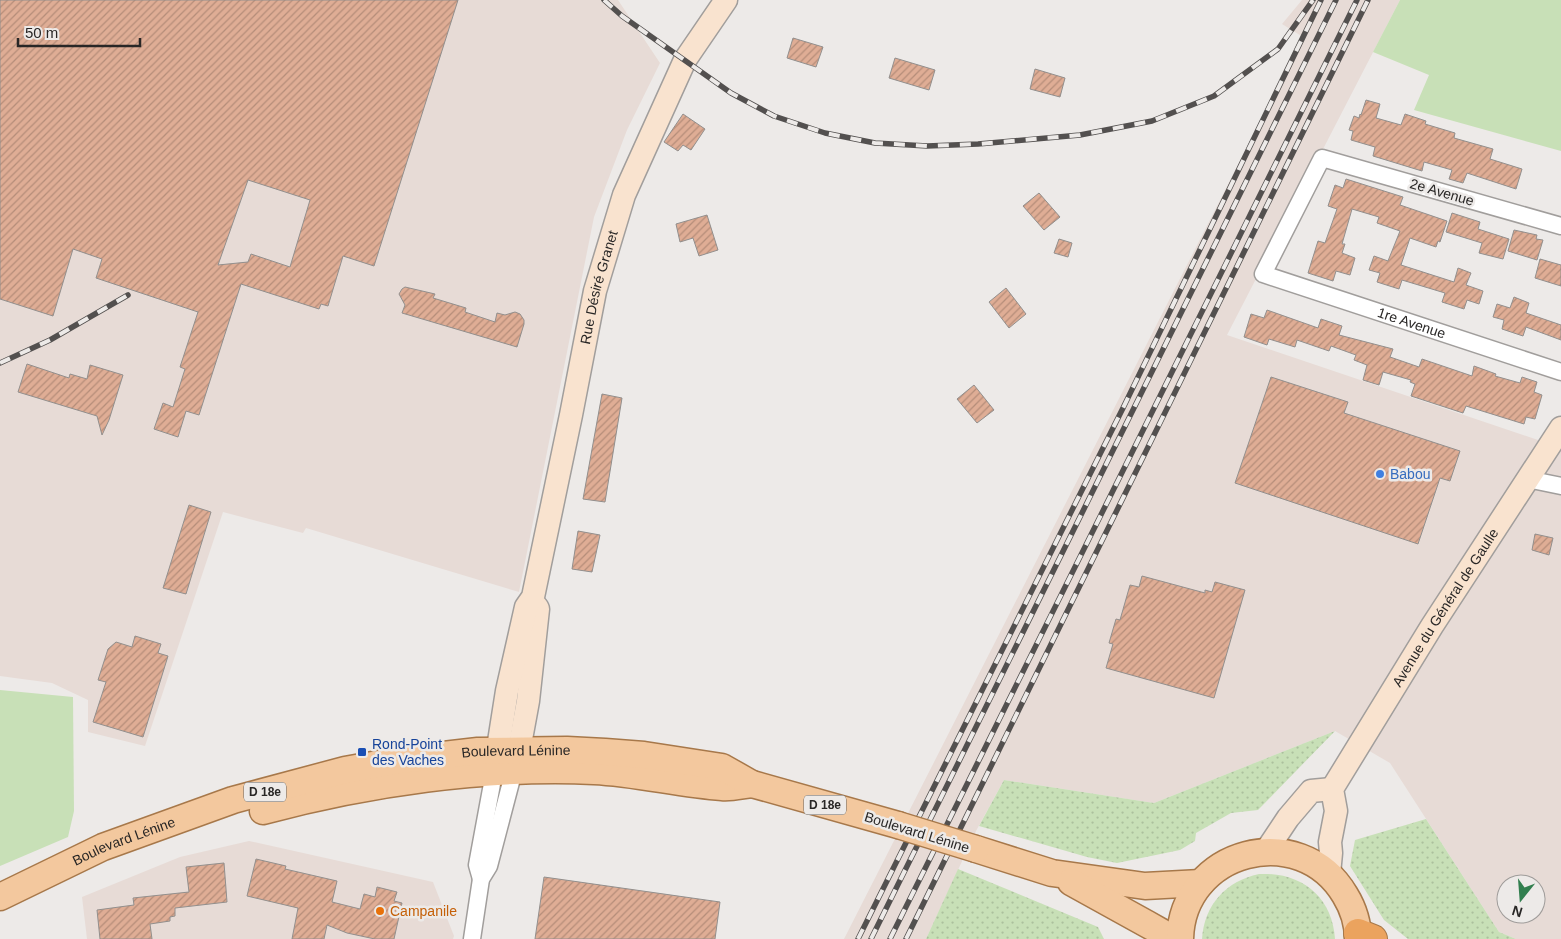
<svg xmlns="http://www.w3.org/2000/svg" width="1561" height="939" viewBox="0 0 1561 939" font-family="Arial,sans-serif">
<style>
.built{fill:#e7dbd6;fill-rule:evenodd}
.grass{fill:url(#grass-dots)}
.garden{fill:#c8e0b7}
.building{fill:url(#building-hatch);stroke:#928f8d;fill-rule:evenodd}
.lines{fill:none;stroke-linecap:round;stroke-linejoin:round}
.street-casing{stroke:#a19e9c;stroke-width:19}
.secondary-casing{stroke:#a19e9c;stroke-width:25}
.primary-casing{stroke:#a7784a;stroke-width:29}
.highway-casing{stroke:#a7784a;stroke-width:30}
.street{stroke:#fff;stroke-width:16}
.secondary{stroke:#f9e3cf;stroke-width:22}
.primary{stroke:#f3c89e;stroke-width:26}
.highway{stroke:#eba35e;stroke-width:28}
.rail-casing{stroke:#53504f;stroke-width:5.5}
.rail{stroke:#edeae8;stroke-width:4;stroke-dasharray:11;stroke-linecap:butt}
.primary-bridge-casing{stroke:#a7784a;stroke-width:29;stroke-linecap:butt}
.primary-bridge{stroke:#f3c89e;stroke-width:26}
.shop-dot{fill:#3f7fe0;stroke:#edeae8;stroke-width:2}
.transit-dot{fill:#1a4fb4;stroke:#edeae8;stroke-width:2}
.food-dot{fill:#e8710a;stroke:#edeae8;stroke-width:2}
.labels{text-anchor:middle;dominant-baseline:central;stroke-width:5;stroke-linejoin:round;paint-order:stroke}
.shield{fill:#edeae8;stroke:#646260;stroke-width:1}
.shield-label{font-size:12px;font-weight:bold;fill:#292726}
.street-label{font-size:14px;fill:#292726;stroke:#edeae8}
.shop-label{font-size:14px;fill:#366cbe;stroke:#edeae8;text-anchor:start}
.transit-label{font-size:14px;fill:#164399;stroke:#edeae8;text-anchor:start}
.food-label{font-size:14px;fill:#c56008;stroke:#edeae8;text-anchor:start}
</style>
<defs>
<pattern id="grass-dots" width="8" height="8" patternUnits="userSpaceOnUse" patternTransform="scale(1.25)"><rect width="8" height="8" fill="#c8e0b7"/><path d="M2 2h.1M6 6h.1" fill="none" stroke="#acc09d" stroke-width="1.8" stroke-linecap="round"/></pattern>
<pattern id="building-hatch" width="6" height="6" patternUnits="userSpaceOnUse" patternTransform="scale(1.25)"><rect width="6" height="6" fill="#dfad95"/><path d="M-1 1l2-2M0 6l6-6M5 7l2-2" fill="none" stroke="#b58d79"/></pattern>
</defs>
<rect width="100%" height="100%" fill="#edeae8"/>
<g class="built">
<path d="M 0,0 L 618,0 L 660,63 L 627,130 L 594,217 L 519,592 L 306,528 L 303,533 L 223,512 L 145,746 L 88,732 L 88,700 L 52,683 L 0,676 Z"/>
<path d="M 1302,0 L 1400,0 L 1227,335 L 1544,442 L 1561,416 L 1561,939 L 1516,939 L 1499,932 L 1390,763 L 1335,731 L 1154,803 L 1004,780 L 976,831 L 926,939 L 844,939 L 1303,37 L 1282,24 ZM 1506,884 L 1536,884 L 1536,914 L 1506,914 Z"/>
<path d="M 249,841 L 433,882 L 454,936 L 453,939 L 87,939 L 82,897 L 180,857 Z"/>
</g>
<g class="grass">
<path d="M 1335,731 L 1258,810 L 1231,813 L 1196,833 L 1195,841 L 1180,850 L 1117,863 L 1087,857 L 979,826 L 1004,780 L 1154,803 Z"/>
<path d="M 1426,819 L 1499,932 L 1516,939 L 1408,939 L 1384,920 L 1350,866 L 1355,840 Z"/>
<path d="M 958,869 L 1098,927 L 1104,939 L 926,939 Z"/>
<path d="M 1259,874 C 1301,872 1332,896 1335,939 L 1202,939 C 1204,905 1226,881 1259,874 Z"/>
</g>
<g class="garden">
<path d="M 1400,0 L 1561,0 L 1561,151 L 1414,110 L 1429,75 L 1373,52 Z"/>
<path d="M 0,690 L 73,697 L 74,811 L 68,837 L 0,866 Z"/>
</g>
<g class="building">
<path d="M 0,0 L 458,0 L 374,266 L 343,256 L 328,306 L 321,304 L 319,309 L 241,284 L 199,415 L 186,411 L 178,437 L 154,429 L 163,403 L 173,407 L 185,369 L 180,367 L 198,312 L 96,278 L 102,259 L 73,249 L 53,316 L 0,299 ZM 248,180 L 310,200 L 290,267 L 251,254 L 248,262 L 218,265 Z"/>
<path d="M 793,38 L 823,47 L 816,67 L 787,58 Z"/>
<path d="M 895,58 L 935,70 L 929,90 L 889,78 Z"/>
<path d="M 1035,69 L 1065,78 L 1060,97 L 1030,89 Z"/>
<path d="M 1366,100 L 1380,104 L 1376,118 L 1401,125 L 1405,114 L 1426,121 L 1425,124 L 1455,133 L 1454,138 L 1493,149 L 1490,159 L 1522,169 L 1516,189 L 1467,173 L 1463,183 L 1449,179 L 1452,170 L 1424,162 L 1422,171 L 1373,156 L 1375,147 L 1351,140 L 1353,131 L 1349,130 L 1354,116 L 1359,118 L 1360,114 L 1361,115 Z"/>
<path d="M 683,114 L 705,129 L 691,150 L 683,145 L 678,151 L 664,142 Z"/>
<path d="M 1346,179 L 1403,197 L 1400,205 L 1447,221 L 1440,242 L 1438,241 L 1436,247 L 1410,238 L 1401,265 L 1454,282 L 1458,268 L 1471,273 L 1466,285 L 1483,291 L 1479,304 L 1467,300 L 1464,309 L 1442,302 L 1445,293 L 1402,280 L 1399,289 L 1377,282 L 1380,273 L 1369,270 L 1374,256 L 1388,261 L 1400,231 L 1377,223 L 1379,217 L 1352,209 L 1342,244 L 1345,244 L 1342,253 L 1355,258 L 1350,275 L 1336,271 L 1333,281 L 1308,273 L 1318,241 L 1325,243 L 1337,209 L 1328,206 L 1335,185 L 1343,188 Z"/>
<path d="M 1039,193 L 1060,217 L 1044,230 L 1023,206 Z"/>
<path d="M 1452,213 L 1480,222 L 1478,229 L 1509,239 L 1503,259 L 1479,253 L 1482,243 L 1446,232 Z"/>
<path d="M 707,215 L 718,250 L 699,256 L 693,238 L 680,242 L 676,224 Z"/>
<path d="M 1514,230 L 1537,235 L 1536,239 L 1543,240 L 1537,260 L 1508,251 Z"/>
<path d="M 1059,239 L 1072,243 L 1068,257 L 1054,253 Z"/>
<path d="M 1540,259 L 1561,265 L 1561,286 L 1535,278 Z"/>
<path d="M 405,287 L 435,294 L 433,298 L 466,308 L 465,312 L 495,322 L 497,313 L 505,315 L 515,312 L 520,314 L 524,320 L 524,324 L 517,347 L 402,313 L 405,305 L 399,294 L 402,289 Z"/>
<path d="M 1006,288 L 1026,314 L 1009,328 L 989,302 Z"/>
<path d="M 1514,297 L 1529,303 L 1526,313 L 1561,325 L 1561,340 L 1526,327 L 1523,336 L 1502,329 L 1504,320 L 1493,317 L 1497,304 L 1510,308 Z"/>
<path d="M 1267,310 L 1318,328 L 1321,319 L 1342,326 L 1339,335 L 1393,349 L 1390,357 L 1419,367 L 1422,359 L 1472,376 L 1474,366 L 1496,374 L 1495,376 L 1520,383 L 1522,377 L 1537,382 L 1534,392 L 1542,395 L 1535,419 L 1526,417 L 1524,424 L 1466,406 L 1463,413 L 1411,396 L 1415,384 L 1410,382 L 1411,380 L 1383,372 L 1379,385 L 1363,380 L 1367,365 L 1354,360 L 1356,355 L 1331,346 L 1329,351 L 1297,340 L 1295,347 L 1269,339 L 1267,345 L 1244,337 L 1251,314 L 1264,318 Z"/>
<path d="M 27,364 L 69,378 L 70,374 L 87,379 L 90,365 L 123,375 L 109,420 L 102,435 L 97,416 L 18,392 Z"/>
<path d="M 1271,377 L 1348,402 L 1344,413 L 1460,451 L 1450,481 L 1440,478 L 1418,544 L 1235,483 Z"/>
<path d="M 974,385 L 994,410 L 977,423 L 957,399 Z"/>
<path d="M 602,394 L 622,398 L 605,502 L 583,499 Z"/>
<path d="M 189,505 L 211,512 L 186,594 L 163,588 Z"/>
<path d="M 578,531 L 600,535 L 592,572 L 572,569 Z"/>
<path d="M 1535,534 L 1553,538 L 1549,555 L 1532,550 Z"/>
<path d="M 1142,576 L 1205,593 L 1205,590 L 1212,592 L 1215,582 L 1245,590 L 1214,698 L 1106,668 L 1113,644 L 1109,643 L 1116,619 L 1120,620 L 1130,585 L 1139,587 Z"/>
<path d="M 135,636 L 161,644 L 158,653 L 168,656 L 143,737 L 93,722 L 106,682 L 98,680 L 108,649 L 116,642 L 132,647 Z"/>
<path d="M 256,859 L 286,866 L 285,869 L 337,881 L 332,902 L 360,909 L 364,894 L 375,897 L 377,887 L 397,892 L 394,901 L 402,903 L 394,939 L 375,939 L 347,933 L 327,925 L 324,939 L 292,939 L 298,908 L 247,896 Z"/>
<path d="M 224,863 L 227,902 L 175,908 L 175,916 L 170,917 L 170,921 L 150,924 L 152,939 L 100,939 L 97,910 L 134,905 L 133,898 L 189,892 L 186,867 Z"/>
<path d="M 544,877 L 720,902 L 715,939 L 535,939 Z"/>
</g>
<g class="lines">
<g class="street-casing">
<g id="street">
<path id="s1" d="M 1561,226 L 1322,158 L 1263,274 L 1561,372"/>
<path d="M 1527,479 L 1561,486"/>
<path d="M 481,879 L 477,865 L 494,773"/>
<path d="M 472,939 L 481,879 L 489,866 L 516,763"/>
</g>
</g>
<g class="secondary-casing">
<g id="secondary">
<path d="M 519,750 L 528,701 L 538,609 L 537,607"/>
<path id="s2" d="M 495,767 L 507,691 L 526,607 L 533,597 L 571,415 L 595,291 L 624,195 L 685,60 L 726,0"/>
<path d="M 1266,851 L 1288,818 L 1311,791 L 1332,789"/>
<path id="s3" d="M 1329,874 L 1331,853 L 1330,842 L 1336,811 L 1332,789 L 1432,626 L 1561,428"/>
</g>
</g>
<g class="primary-casing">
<g id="primary">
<path d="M 263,811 C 367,783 485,766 594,771 C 637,773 679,784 722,787 C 732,788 742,785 752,784"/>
<path d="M 976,849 L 1052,873 L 1145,886 L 1201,883"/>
<path d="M 1071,882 L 1147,924 L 1163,933 L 1168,939"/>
<path id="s4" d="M 0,897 L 103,847 L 233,800 L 345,770 L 400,760 L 478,751 L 567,750 L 605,752 L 644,755 L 722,767 L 752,784 L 898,825"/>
<path d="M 1180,939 C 1182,850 1300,819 1345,895 C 1353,908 1358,924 1358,939"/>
</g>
</g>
<g class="highway-casing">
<path id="highway" d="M 1358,933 L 1373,939"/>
</g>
<use href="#street" class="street"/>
<use href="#secondary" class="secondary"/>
<use href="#primary" class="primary"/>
<use href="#highway" class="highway"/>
<g class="rail-casing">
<g id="rail">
<path d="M 604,0 L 622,16 L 731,93 L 774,116 L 825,133 L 875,143 L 927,146 L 978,144 L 1080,135 L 1152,121 L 1214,96 L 1278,49 L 1313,0"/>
<path d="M 0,363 L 50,340 L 128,295"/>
<path d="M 858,939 L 1123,408 L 1321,0"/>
<path d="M 871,939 L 1336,0"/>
<path d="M 890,939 L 1357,0"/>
<path d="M 906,939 L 1368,0"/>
</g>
</g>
<use href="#rail" class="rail"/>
<g class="primary-bridge-casing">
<path id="primary-bridge" d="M 898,825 L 976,849"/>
</g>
<use href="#primary-bridge" class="primary-bridge"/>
</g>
<circle class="shop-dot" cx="1380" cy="474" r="5"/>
<rect class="transit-dot" x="357" y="747" width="10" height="10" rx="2.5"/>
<circle class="food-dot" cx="380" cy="911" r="5"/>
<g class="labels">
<g class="shield">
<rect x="244" y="782.5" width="42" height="19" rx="4"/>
<rect x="804" y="795.5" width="42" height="19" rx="4"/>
</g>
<g class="shield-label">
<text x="265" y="792">D 18e</text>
<text x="825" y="805">D 18e</text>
</g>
<g class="street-label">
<text transform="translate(1442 192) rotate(16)">2e Avenue</text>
<text stroke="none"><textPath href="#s2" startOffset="492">Rue Désiré Granet</textPath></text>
<text stroke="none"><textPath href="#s1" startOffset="535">1re Avenue</textPath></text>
<text stroke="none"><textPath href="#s3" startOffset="300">Avenue du Général de Gaulle</textPath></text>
<text stroke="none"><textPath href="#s4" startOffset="541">Boulevard Lénine</textPath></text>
<text transform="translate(917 832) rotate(17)">Boulevard Lénine</text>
<text stroke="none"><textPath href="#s4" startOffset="136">Boulevard Lénine</textPath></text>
</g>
<g class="shop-label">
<text x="1390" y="474">Babou</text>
</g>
<g class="transit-label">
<text x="372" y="744">Rond-Point<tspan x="372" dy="16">des Vaches</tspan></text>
</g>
<g class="food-label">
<text x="390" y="911">Campanile</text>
</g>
</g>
<g transform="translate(1521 899) rotate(197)"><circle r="24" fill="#edeae8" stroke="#9f9c9a"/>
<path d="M0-4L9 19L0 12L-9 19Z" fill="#327f4f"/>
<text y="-8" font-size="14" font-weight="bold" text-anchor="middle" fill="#292726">N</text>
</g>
<path d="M18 38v8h122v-8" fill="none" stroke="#292726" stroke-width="2.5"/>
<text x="25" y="38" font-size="15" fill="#292726" stroke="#edeae8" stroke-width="4" paint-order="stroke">50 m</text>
</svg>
